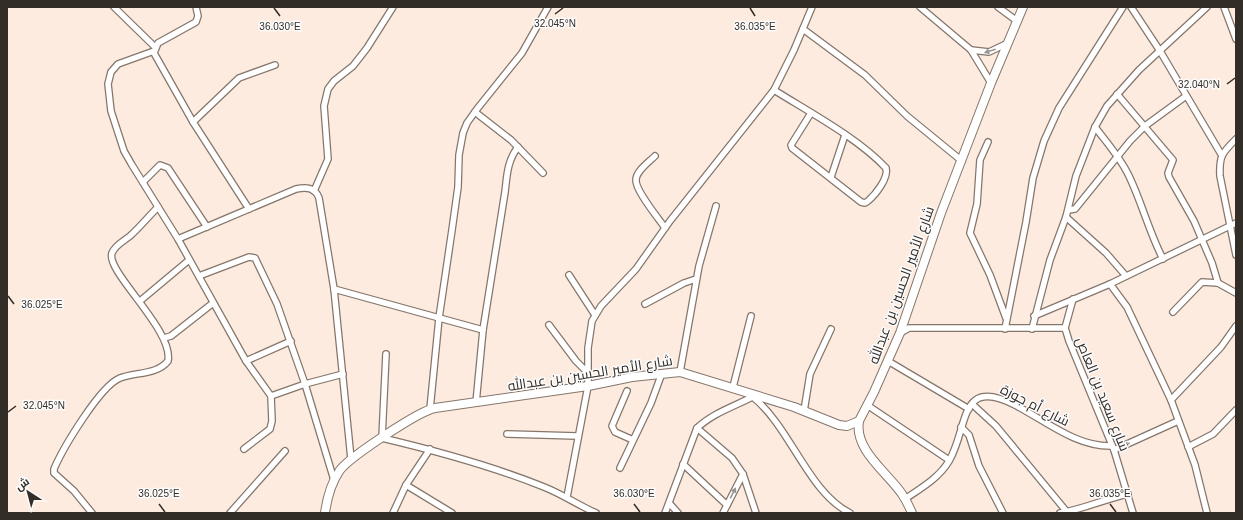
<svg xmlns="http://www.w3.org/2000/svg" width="1243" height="520" viewBox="0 0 1243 520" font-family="Arial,Cairo,sans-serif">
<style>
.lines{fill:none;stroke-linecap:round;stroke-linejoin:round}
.street-casing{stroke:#85766b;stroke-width:8}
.secondary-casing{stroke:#85766b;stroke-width:10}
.street{stroke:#fff;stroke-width:5.5}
.secondary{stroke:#fff;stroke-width:8}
.oneway{fill:#999694}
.ticks{fill:none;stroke:#332d28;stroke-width:1.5}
.labels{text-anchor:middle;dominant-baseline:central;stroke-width:3;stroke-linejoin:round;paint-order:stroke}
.street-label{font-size:14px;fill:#332d28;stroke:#fcfcfc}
.ticks-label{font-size:10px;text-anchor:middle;fill:#332d28;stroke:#fcfcfc;stroke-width:3;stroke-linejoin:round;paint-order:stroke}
</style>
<rect width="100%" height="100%" fill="#fdebdf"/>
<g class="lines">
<g class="street-casing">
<g id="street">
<path d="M 114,7 L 155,47"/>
<path d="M 196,7 L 198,16 L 196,22 L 158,43 L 154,53 L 193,122 L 249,209"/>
<path d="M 920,7 L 971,50 L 991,83"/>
<path d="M 998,7 L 1017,21"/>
<path d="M 1131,7 L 1160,51 L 1221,154"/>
<path d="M 1224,7 L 1236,39"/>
<path d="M 803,29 L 865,75 L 907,116 L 962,161"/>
<path d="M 971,50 L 989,52 L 1008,43"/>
<path d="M 154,51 L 118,64 L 111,72 L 108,84 L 111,111 L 124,151 L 132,165 L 178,239 L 246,361 L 271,396 L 272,421 L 270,429 L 244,449"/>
<path d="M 774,90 C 809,112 858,138 886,168 C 889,178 875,195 868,201 L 865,203 L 861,202 L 792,148 L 791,145 L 811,113"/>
<path d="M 1117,94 L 1173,160 L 1168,173 L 1169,177 L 1194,221 L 1212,263 L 1218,283"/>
<path d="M 475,112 L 511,140 L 543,173"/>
<path d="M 193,122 L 239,78 L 275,65"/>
<path d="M 1095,127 C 1107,143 1120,157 1129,176 C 1142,203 1149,232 1163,259"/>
<path d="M 1236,139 C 1222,153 1219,156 1220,176 L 1236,255"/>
<path d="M 988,142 L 980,160 L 977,204 L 970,233 L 990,275 L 1006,318"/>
<path d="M 655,156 C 649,162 636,171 636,180 C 635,190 659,219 665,228"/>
<path d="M 831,177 L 845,135"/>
<path d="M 143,182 L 160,165 L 168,168 L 207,227"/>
<path d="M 314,191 L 328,159 L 324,106 L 328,89 L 334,81 L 353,66 L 367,48 L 393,7"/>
<path d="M 1068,210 L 1075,209 L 1130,141 L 1145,126 L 1186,96"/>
<path d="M 1066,217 L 1106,253 L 1126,276"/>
<path d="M 178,239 L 296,189 C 306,187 315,187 319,198 L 334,289 L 351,459"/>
<path d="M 569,275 L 595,315"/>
<path d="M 199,276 L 249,257 L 255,258 L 277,304 L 305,384 L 343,374"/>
<path d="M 1110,284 L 1127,307 L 1171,400 L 1195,465 L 1207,513"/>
<path d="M 334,289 L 483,330"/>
<path d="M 140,301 L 189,260"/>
<path d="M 645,304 L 684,283 L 696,279"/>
<path d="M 1173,312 L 1202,282 L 1218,283 L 1236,293"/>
<path d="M 1034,316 L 1110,284 L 1236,223"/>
<path d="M 549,325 L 576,361 L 587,372"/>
<path d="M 1065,328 L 1073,299"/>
<path d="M 1005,329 L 1026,222 L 1033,178 L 1044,141 L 1059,108 L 1123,7"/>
<path d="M 1032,329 L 1050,260 L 1066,217 L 1076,176 L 1095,127 L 1107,106 L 1139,70 L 1207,7"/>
<path d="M 900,333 L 909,328 L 1065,328 L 1069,341 L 1114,450 L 1133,513"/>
<path d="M 164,338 L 171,336 L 213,303"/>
<path d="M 386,354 L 382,438 C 437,451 492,466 544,487 C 562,494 578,505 596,513"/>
<path d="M 246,361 L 291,341"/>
<path d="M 888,361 L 969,409"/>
<path d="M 680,372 L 699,266 L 716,206"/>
<path d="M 733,387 L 751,316"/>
<path d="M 627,391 L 612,426 L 615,432 L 633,440"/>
<path d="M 271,396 L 305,384 L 334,480"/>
<path d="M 753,397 C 791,428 808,492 850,513"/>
<path d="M 1171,400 L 1221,347 L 1236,326"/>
<path d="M 476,403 L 483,330 L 505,192 C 507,176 507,161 518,147"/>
<path d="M 972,404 L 996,426 L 1067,512"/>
<path d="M 867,405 L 949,460"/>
<path d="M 430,409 L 439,318 L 452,230 L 458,187 L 459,155 L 463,133 L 467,123 L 477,109 L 522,53 L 548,7"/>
<path d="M 804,411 L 810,374 L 831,329"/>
<path d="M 961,427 L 969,435 L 979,466 L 1003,513"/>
<path d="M 697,428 L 732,458 L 743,474 L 756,513"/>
<path d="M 507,434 L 577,436"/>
<path d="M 1188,447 L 1213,434 L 1236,410"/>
<path d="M 1114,450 L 1178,421"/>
<path d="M 683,464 L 727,505"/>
<path d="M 620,468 L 651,403 L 662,373"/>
<path d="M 406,485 L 452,513"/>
<path d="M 567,497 L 588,386 L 588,348 L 592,321 L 601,306 L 636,269 L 670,221 L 774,90 L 794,50 L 812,7"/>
<path d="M 905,499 C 921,488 939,478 949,461 C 969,427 958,376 1015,405 C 1046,421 1076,447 1112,446"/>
<path d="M 670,504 L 678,513"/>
<path d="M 92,513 L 74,491 L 54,473 L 54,469 C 63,448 100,386 120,378 C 135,372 157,375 168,361 C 174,330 105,271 112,253 C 115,245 124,241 130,236 C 140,227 148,217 158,207"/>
<path d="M 230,513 L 285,451"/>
<path d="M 393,513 L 406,485 L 430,449"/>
<path d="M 665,513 L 697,428 C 714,412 736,406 756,395"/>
<path d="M 723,513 L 743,474"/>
<path d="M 1060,513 C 1084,509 1105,499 1128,494"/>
</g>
</g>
<g class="secondary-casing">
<g id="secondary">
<path d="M 859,421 C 854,450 887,472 902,494 C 906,500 909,506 912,513"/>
<path d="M 325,513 C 327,498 331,483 340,470 C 351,456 419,411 435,408 L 588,386 L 632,377 L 680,372 L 794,407 L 839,425 L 847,426 L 859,421 L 874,392 L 900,333 L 941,213 L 991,83 L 1023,7"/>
</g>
</g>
<use href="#street" class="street"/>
<use href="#secondary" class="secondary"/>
</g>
<defs><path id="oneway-solid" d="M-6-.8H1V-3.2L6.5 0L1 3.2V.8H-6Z"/></defs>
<g class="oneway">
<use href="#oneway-solid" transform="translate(990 51) rotate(163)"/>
<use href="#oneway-solid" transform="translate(733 493) rotate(-63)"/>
</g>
<path class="ticks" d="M 274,8 L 280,16M 750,8 L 755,16M 555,14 L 563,8M 1227,84 L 1235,78M 8,296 L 14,304M 8,412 L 16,406M 159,504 L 165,512M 634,504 L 640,512M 1110,504 L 1116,512"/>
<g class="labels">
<g class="street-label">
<text transform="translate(901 285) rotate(-70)">شارع الأمير الحسين بن عبدالله</text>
<text transform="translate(590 373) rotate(-9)">شارع الأمير الحسين بن عبدالله</text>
<text transform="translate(1103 394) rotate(68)">شارع سعيد بن العاص</text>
<text transform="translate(1035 405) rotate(27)">شارع أم جوزة</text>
</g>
</g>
<g class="ticks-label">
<text x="555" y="27">32.045°N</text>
<text x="280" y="30">36.030°E</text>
<text x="755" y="30">36.035°E</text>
<text x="1199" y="88">32.040°N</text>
<text x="42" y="308">36.025°E</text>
<text x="44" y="409">32.045°N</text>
<text x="159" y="497">36.025°E</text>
<text x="634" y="497">36.030°E</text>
<text x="1110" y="497">36.035°E</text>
</g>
<rect width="1243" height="520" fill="none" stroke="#332d28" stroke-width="16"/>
<g transform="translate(28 492) rotate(324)" stroke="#fcfcfc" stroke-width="3" paint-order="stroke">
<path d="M0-3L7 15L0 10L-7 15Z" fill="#332d28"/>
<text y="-6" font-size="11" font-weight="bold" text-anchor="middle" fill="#332d28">ش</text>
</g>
</svg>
